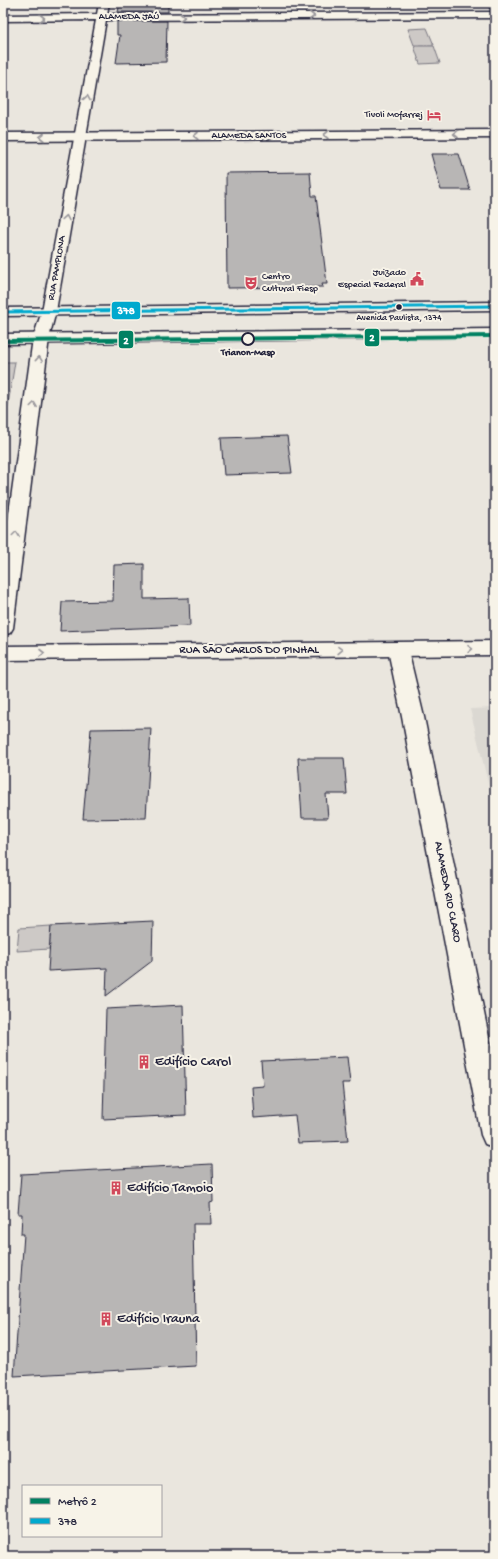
<svg xmlns="http://www.w3.org/2000/svg" width="498" height="1559" viewBox="0 0 498 1559" font-family="'Gochi Hand',sans-serif">
<style>
.built{fill:#dbd8d2}
.green{fill:#cdc9c6;stroke:#787680}
.building{fill:#b8b6b5;stroke:#22223b}
.lines{fill:none;stroke-linecap:round;stroke-linejoin:round}
.minor-casing{stroke:#22223b;stroke-width:3}
.tertiary-casing{stroke:#22223b;stroke-width:3}
.primary-casing{stroke:#22223b;stroke-width:3}
.minor{fill:#f7f3e8;fill-rule:evenodd}
.tertiary{fill:#f7f3e8;fill-rule:evenodd}
.primary{fill:#f7f3e8;fill-rule:evenodd}
.bus-1-casing{stroke:#f7f3e8;stroke-width:5}
.bus-1{stroke:#00a9ce;stroke-width:3}
.metro-1-casing{stroke:#f7f3e8;stroke-width:6}
.metro-1{stroke:#008162;stroke-width:4}
.oneway{stroke:#97959a}
.bus-dot{fill:#22223b;stroke:#f7f3e8;stroke-width:1.5}
.stop-dot{fill:#f7f3e8;stroke:#22223b;stroke-width:2}
.labels{text-anchor:middle;dominant-baseline:central;stroke-width:4;stroke-linejoin:round;paint-order:stroke}
.far-bus-label{font-size:9px;fill:#22223b;stroke:#f7f3e8}
.far-street-label{font-size:10px;fill:#22223b;stroke:#f7f3e8}
.far-poi-label{font-size:10px;fill:#22223b;stroke:#f7f3e8;text-anchor:end}
.far-stop-label{font-size:10px;font-weight:bold;fill:#22223b;stroke:#f7f3e8}
.street-label{font-size:12px;fill:#22223b;stroke:#f7f3e8}
.near-poi-label{font-size:14px;fill:#22223b;stroke:#f7f3e8;text-anchor:start}
.line-badge{stroke:#f7f3e8;stroke-width:1.5}
.badge-label{font-size:11px;text-anchor:middle;font-weight:bold;fill:#fff}
</style>
<rect width="100%" height="100%" fill="#eae6de"/>
<filter id="ink" filterUnits="userSpaceOnUse"><feTurbulence type="fractalNoise" baseFrequency=".025" numOctaves="2"/><feDisplacementMap in="SourceGraphic" scale="8" xChannelSelector="R" yChannelSelector="G"/><feConvolveMatrix kernelMatrix="1 2 1 2 8 2 1 2 1" color-interpolation-filters="sRGB"/></filter>
<g filter="url(#ink)">
<path class="built" d="M 495,708 L 495,811 L 470,709 Z"/>
<g class="green">
<path d="M 427,28 L 434,45 L 414,45 L 408,29 Z"/>
<path d="M 414,46 L 434,46 L 440,63 L 420,64 Z"/>
<path d="M 3,362 L 15,362 L 3,435 Z"/>
<path d="M 51,926 L 49,949 L 17,951 L 19,928 Z"/>
</g>
<g class="building">
<path d="M 120,3 L 168,3 L 168,12 L 118,12 Z"/>
<path d="M 117,21 L 167,21 L 166,62 L 116,63 L 120,35 L 117,35 Z"/>
<path d="M 431,154 L 459,154 L 470,190 L 441,190 Z"/>
<path d="M 310,172 L 312,196 L 316,196 L 327,284 L 322,284 L 323,287 L 227,288 L 226,173 Z"/>
<path d="M 287,436 L 292,473 L 224,475 L 221,438 Z"/>
<path d="M 144,564 L 144,599 L 189,598 L 190,626 L 60,631 L 62,602 L 113,601 L 114,565 Z"/>
<path d="M 151,728 L 146,818 L 83,819 L 91,729 Z"/>
<path d="M 298,758 L 344,758 L 347,794 L 326,794 L 328,818 L 302,818 Z"/>
<path d="M 153,921 L 152,961 L 106,996 L 107,968 L 48,971 L 51,926 Z"/>
<path d="M 183,1005 L 186,1115 L 103,1119 L 106,1009 Z"/>
<path d="M 347,1057 L 350,1083 L 342,1083 L 348,1141 L 298,1143 L 295,1115 L 253,1118 L 251,1087 L 263,1086 L 261,1061 Z"/>
<path d="M 212,1164 L 213,1202 L 210,1203 L 211,1224 L 193,1224 L 196,1366 L 14,1376 L 24,1234 L 21,1234 L 22,1214 L 18,1214 L 21,1174 Z"/>
</g>
<g class="lines">
<g class="minor-casing">
<g id="minor">
<path d="M 99,3 L 109,3 L 107,14 L 495,12 L 495,18 L 106,20 L 56,311 L 49,338 L 13,628 L 10,633 L 3,635 L 3,557 L 33,338 L 42,311 L 96,20 L 3,21 L 3,15 L 97,14 Z"/>
<path d="M 398,643 L 405,645 L 408,650 L 424,717 L 495,1067 L 495,1148 L 485,1144 L 481,1135 L 402,717 L 388,650 L 391,645 Z"/>
</g>
</g>
<g class="tertiary-casing">
<g id="tertiary">
<path d="M 495,130 L 495,138 L 3,141 L 3,133 Z"/>
<path d="M 495,641 L 495,655 L 3,660 L 3,646 Z"/>
</g>
</g>
<g class="primary-casing">
<g id="primary">
<path d="M 483,3 L 494,3 L 495,4 L 490,7 Z"/>
<path d="M 495,302 L 495,310 L 3,316 L 3,308 Z"/>
<path d="M 495,329 L 495,337 L 3,344 L 3,334 Z"/>
</g>
</g>
<use href="#minor" class="minor"/>
<use href="#tertiary" class="tertiary"/>
<use href="#primary" class="primary"/>
<g class="bus-1-casing">
<path id="bus-1" d="M 3,312 L 495,306"/>
</g>
<use href="#bus-1" class="bus-1"/>
<g class="metro-1-casing">
<path id="metro-1" d="M 3,341 L 495,336"/>
</g>
<use href="#metro-1" class="metro-1"/>
</g>
<defs><path id="oneway-chevron" d="M-2-3.5L2.5 0L-2 3.5" fill="none" stroke-width="1.6" stroke-linecap="round" stroke-linejoin="round"/></defs>
<g class="oneway">
<use href="#oneway-chevron" transform="translate(312 16)"/>
<use href="#oneway-chevron" transform="translate(182 17)"/>
<use href="#oneway-chevron" transform="translate(42 18)"/>
<use href="#oneway-chevron" transform="translate(87 98) rotate(-80)"/>
<use href="#oneway-chevron" transform="translate(456 134) rotate(180)"/>
<use href="#oneway-chevron" transform="translate(326 135) rotate(180)"/>
<use href="#oneway-chevron" transform="translate(196 136) rotate(180)"/>
<use href="#oneway-chevron" transform="translate(42 137) rotate(180)"/>
<use href="#oneway-chevron" transform="translate(66 218) rotate(-80)"/>
<use href="#oneway-chevron" transform="translate(39 359) rotate(-84)"/>
<use href="#oneway-chevron" transform="translate(34 405) rotate(-82)"/>
<use href="#oneway-chevron" transform="translate(16 534) rotate(-82)"/>
<use href="#oneway-chevron" transform="translate(470 649) rotate(-1)"/>
<use href="#oneway-chevron" transform="translate(340 650) rotate(-1)"/>
<use href="#oneway-chevron" transform="translate(42 653)"/>
</g>
</g>
<defs>
<g id="hotel-bare" transform="scale(1.08)"><path d="M-6-4.5h1.5V1H6V5H4.5V3h-9V5H-6ZM-4 0a1.8 1.8 0 1 1 3.6 0ZM.5 0V-2.5h3Q6-2.5 6 0Z" fill="#d1495b" stroke="#f7f3e8" stroke-width="2.5" paint-order="stroke"/></g>
<g id="civic-bare" transform="scale(1.08)"><path d="M-.6-6.5H3V-4.5H.6V-3L4-1V1h2V6H-6V1h2V-1L-.6-3ZM-1.2 2.5V6h2.4V2.5Z" fill="#d1495b" stroke="#f7f3e8" stroke-width="2.5" paint-order="stroke"/></g>
<g id="theatre-bare" transform="scale(1.08)"><path d="M-5-5.5Q0-4 5-5.5V0Q5 5 0 6Q-5 5-5 0ZM-3.3-2.5H-1v1.5H-3.3ZM1-2.5H3.3v1.5H1ZM-2.8 1Q0 5.5 2.8 1Z" fill="#d1495b" stroke="#f7f3e8" stroke-width="2.5" paint-order="stroke"/></g>
<g id="building-bare" transform="scale(1.08)"><path d="M-4-6H4V6H1V3H-1V6H-4ZM-2.5-4.3h1.7v1.8h-1.7ZM.8-4.3h1.7v1.8H.8ZM-2.5-1h1.7V.8h-1.7ZM.8-1h1.7V.8H.8Z" fill="#d1495b" stroke="#f7f3e8" stroke-width="2.5" paint-order="stroke"/></g>
</defs>
<g fill-rule="evenodd">
<use href="#hotel-bare" x="434" y="115"/>
<use href="#civic-bare" x="417" y="279"/>
<use href="#theatre-bare" x="251" y="283"/>
<use href="#building-bare" x="144" y="1062"/>
<use href="#building-bare" x="116" y="1188"/>
<use href="#building-bare" x="106" y="1319"/>
</g>
<circle class="bus-dot" cx="399" cy="307" r="3.5"/>
<circle class="stop-dot" cx="248" cy="339" r="6"/>
<g class="labels">
<g class="far-bus-label">
<text x="399" y="318">Avenida Paulista, 1374</text>
</g>
<g class="far-street-label">
<text x="129" y="17">ALAMEDA JAÚ</text>
<text x="249" y="136">ALAMEDA SANTOS</text>
<text transform="translate(57 268) rotate(-80)">RUA PAMPLONA</text>
</g>
<g class="far-poi-label">
<text x="423" y="115">Tivoli Mofarrej</text>
<text x="406" y="273">Juizado<tspan x="406" dy="12">Especial Federal</tspan></text>
<text x="262" y="277" text-anchor="start">Centro<tspan x="262" dy="12">Cultural Fiesp</tspan></text>
</g>
<g class="far-stop-label">
<text x="248" y="353">Trianon-Masp</text>
</g>
<g class="street-label">
<text x="249" y="651">RUA SÃO CARLOS DO PINHAL</text>
<text transform="translate(447 892) rotate(79)">ALAMEDA RIO CLARO</text>
</g>
<g class="near-poi-label">
<text x="155" y="1062">Edifício Carol</text>
<text x="127" y="1188">Edifício Tamoio</text>
<text x="117" y="1319">Edifício Irauna</text>
</g>
</g>
<g class="line-badge">
<rect x="111" y="301" width="30" height="19" rx="4" fill="#00a9ce"/>
<rect x="364" y="328" width="16" height="19" rx="4" fill="#008162"/>
<rect x="118" y="330" width="16" height="19" rx="4" fill="#008162"/>
</g>
<g class="badge-label">
<text x="126" y="314">378</text>
<text x="372" y="341">2</text>
<text x="126" y="344">2</text>
</g>
<rect width="498" height="1559" fill="none" stroke="#f7f3e8" stroke-width="16"/>
<rect x="8" y="8" width="482" height="1543" fill="none" stroke="#22223b" stroke-width="1.5" filter="url(#ink)"/>
<rect x="22" y="1485" width="140" height="52" fill="#f7f3e8" stroke="#a29fa3"/>
<rect x="30" y="1498" width="20" height="6" fill="#008162" stroke="#a29fa3"/>
<text x="58" y="1505" font-size="12" fill="#22223b">Metrô 2</text>
<rect x="30" y="1518" width="20" height="6" fill="#00a9ce" stroke="#a29fa3"/>
<text x="58" y="1525" font-size="12" fill="#22223b">378</text>
</svg>
